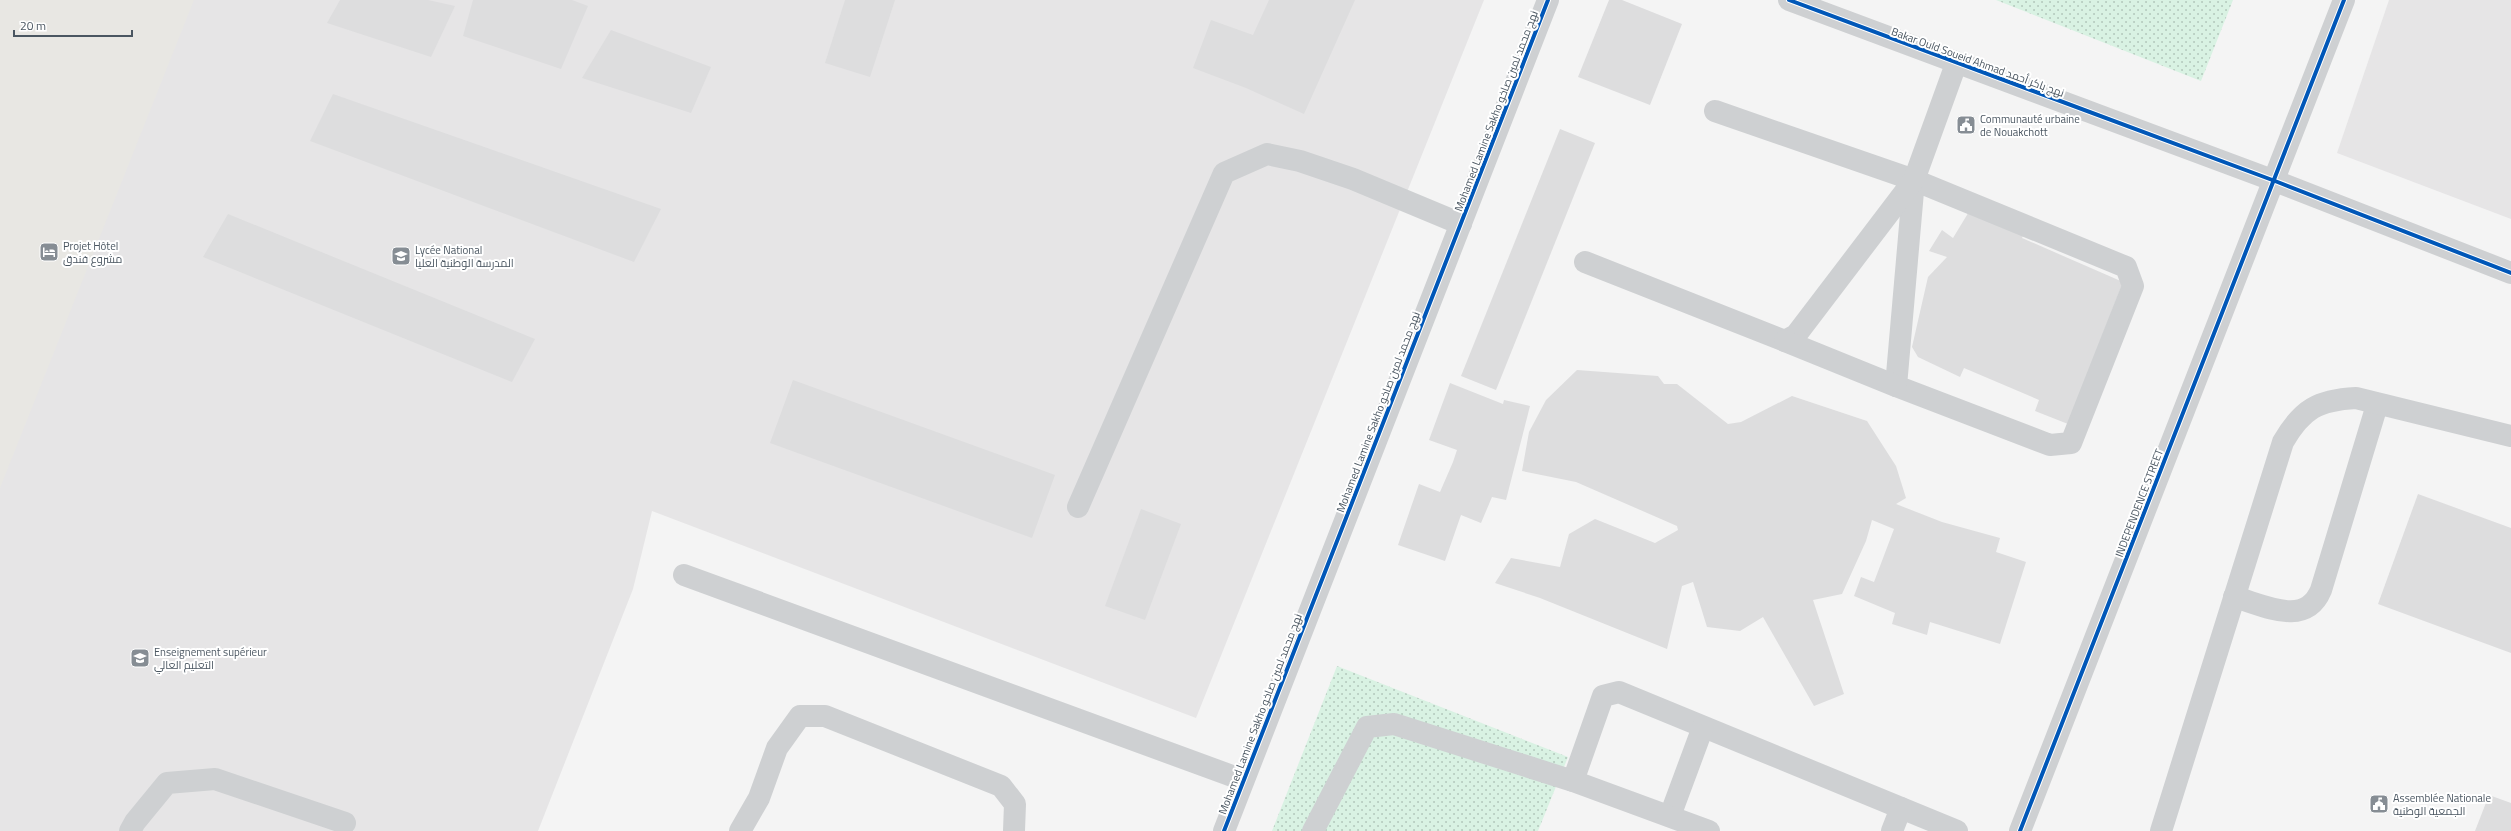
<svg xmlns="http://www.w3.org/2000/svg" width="2511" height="831" viewBox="0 0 2511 831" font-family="'Titillium Web',Cairo,sans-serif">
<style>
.commercial{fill:#e8e7e3}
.education{fill:#e6e5e6}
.grass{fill:url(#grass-dots)}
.building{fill:#ddddde}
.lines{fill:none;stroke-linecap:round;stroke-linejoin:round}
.minor{stroke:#ced0d2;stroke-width:22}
.cycleway-casing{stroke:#fff;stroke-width:6}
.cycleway{stroke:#0057b8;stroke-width:4}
.labels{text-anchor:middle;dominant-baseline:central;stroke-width:4;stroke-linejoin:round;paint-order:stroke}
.street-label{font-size:11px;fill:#4a5661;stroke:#fff}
.poi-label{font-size:11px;fill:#4a5661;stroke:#fff;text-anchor:start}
</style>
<defs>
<pattern id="grass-dots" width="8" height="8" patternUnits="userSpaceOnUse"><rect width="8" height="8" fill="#d9f2e3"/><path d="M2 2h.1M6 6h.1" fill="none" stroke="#b2c7bb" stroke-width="1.8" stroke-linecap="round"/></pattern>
</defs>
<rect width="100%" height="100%" fill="#f4f4f4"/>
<path class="commercial" d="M 0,0 L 196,0 L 0,505 Z"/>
<g class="education">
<path d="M 194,0 L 1484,0 L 1196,718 L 652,511 L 633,589 L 538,831 L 0,831 L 0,488 Z"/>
<path d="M 2389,0 L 2511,0 L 2511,219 L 2337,153 Z"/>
</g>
<g class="grass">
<path d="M 1996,0 L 2233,0 L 2201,81 Z"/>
<path d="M 1337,666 L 1568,757 L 1538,831 L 1272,831 Z"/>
</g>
<g class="building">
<path d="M 340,0 L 428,0 L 455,6 L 431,57 L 327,23 Z"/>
<path d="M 473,0 L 572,0 L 588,6 L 561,69 L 463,36 Z"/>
<path d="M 845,0 L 895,0 L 870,77 L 825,63 Z"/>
<path d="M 1269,0 L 1355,0 L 1304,114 L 1246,88 L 1193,68 L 1211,20 L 1253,35 Z"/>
<path d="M 1609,0 L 1622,0 L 1682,24 L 1650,105 L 1578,77 Z"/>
<path d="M 611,30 L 711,67 L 691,113 L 582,78 Z"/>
<path d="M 333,94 L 661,209 L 634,262 L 310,141 Z"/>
<path d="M 1560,129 L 1595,143 L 1496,390 L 1461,376 Z"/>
<path d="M 1970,210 L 2024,234 L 2022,238 L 2123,282 L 2068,424 L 2035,411 L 2039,400 L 1964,368 L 1960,377 L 1918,357 L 1912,347 L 1928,277 L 1947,257 L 1929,251 L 1942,230 L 1953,238 Z"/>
<path d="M 228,214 L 535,339 L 512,382 L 203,257 Z"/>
<path d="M 1577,370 L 1658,376 L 1664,384 L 1677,384 L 1728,424 L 1741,422 L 1792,396 L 1867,421 L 1896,466 L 1906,498 L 1896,504 L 1942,522 L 2000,538 L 1996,552 L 2026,562 L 2000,644 L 1930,622 L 1927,635 L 1892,624 L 1895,613 L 1854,596 L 1861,577 L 1874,582 L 1894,529 L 1872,520 L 1866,541 L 1842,594 L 1813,600 L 1844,694 L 1814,706 L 1763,617 L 1740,631 L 1707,627 L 1693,582 L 1682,586 L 1667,649 L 1540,598 L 1495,583 L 1511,558 L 1560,567 L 1569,534 L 1595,519 L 1655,543 L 1678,530 L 1677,526 L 1576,482 L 1522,471 L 1529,432 L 1546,400 Z"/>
<path d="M 793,380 L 1055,475 L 1032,538 L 770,443 Z"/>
<path d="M 1450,383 L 1503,404 L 1504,400 L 1530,406 L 1506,500 L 1492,497 L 1481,523 L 1461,515 L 1445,561 L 1398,545 L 1419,484 L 1440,492 L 1453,462 L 1457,450 L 1429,440 Z"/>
<path d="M 2418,494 L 2511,528 L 2511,653 L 2378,604 Z"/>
<path d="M 1141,509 L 1181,524 L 1145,620 L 1105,606 Z"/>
<path d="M 2489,795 L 2511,803 L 2511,831 L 2475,831 Z"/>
</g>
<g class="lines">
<g class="minor">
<path d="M 1789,0 L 2275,181 L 2511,273"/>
<path d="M 1715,111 L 1914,180 L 2126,267 L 2133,286 L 2071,443 L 2050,445 L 1896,386 L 1914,180"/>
<path d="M 1585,262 L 1785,341 L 1796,335 L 1914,180 L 1956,64"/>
<path d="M 1785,341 L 1896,386"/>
<path d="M 1078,507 L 1224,173 L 1267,154 L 1300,161 L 1353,179 L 1461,224"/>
<path d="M 684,575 L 1243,780"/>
<path d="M 2234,597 C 2264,605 2305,628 2321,590 L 2377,405"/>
<path d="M 1573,781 L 1603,696 L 1619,692 L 1957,831"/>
<path d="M 1670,816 L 1703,727"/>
<path d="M 130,831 L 135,822 L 167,783 L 215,779 L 345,823"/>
<path d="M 740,831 L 759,798 L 777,748 L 800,716 L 825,716 L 1001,786 L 1015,804 L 1014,831"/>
<path d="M 1224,831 L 1548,0"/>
<path d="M 1313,831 L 1367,727 L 1394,724 L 1573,781 L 1709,831"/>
<path d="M 1892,831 L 1901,808"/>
<path d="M 2020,831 L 2344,0"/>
<path d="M 2161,831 L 2283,442 C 2302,409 2318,400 2356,398 L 2511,436"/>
</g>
<g class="cycleway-casing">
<g id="cycleway">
<path d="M 1789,0 L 2275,181 L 2511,273"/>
<path d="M 1224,831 L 1548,0"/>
<path d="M 2020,831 L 2344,0"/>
</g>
</g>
<use href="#cycleway" class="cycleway"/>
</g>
<defs>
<g id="civic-square" transform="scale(1)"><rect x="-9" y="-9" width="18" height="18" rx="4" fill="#868d94" stroke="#fff"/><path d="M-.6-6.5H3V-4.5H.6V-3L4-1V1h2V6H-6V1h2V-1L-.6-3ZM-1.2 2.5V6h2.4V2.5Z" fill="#fff"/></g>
<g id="hotel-square" transform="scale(1)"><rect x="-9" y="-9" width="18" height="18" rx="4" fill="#868d94" stroke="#fff"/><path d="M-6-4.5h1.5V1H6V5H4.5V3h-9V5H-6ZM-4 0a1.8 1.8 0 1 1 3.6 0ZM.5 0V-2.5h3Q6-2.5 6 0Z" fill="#fff"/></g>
<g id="school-square" transform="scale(1)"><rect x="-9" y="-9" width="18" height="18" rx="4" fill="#868d94" stroke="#fff"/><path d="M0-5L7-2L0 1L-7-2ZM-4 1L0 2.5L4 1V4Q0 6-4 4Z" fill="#fff"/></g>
</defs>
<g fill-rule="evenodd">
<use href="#civic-square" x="1966" y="125"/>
<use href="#hotel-square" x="49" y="252"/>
<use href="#school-square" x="401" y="256"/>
<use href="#school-square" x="140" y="658"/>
<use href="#civic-square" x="2379" y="804"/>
</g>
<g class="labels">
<g class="street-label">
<text transform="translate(1978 62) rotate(20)">Bakar Ould Soueid Ahmad نهج باكر أحمد</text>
<text transform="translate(1496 111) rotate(-69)">Mohamed Lamine Sakho نهج محمد لمين صاخو</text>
<text transform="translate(1378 412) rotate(-69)">Mohamed Lamine Sakho نهج محمد لمين صاخو</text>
<text transform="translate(2139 503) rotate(-69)">INDEPENDENCE STREET</text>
<text transform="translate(1260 714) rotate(-69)">Mohamed Lamine Sakho نهج محمد لمين صاخو</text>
</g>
<g class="poi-label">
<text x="1980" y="119">Communauté urbaine<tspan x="1980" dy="13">de Nouakchott</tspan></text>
<text x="63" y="246">Projet Hôtel<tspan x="63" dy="13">مشروع فندق</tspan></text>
<text x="415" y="250">Lycée National<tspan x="415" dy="13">المدرسة الوطنية العليا</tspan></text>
<text x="154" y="652">Enseignement supérieur<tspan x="154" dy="13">التعليم العالي</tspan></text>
<text x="2393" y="798">Assemblée Nationale<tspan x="2393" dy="13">الجمعية الوطنية</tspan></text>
</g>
</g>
<path d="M14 30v6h118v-6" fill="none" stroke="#4a5661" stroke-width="2"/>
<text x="20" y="30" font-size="12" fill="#4a5661" stroke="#ffffff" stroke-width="3" paint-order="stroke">20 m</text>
</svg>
